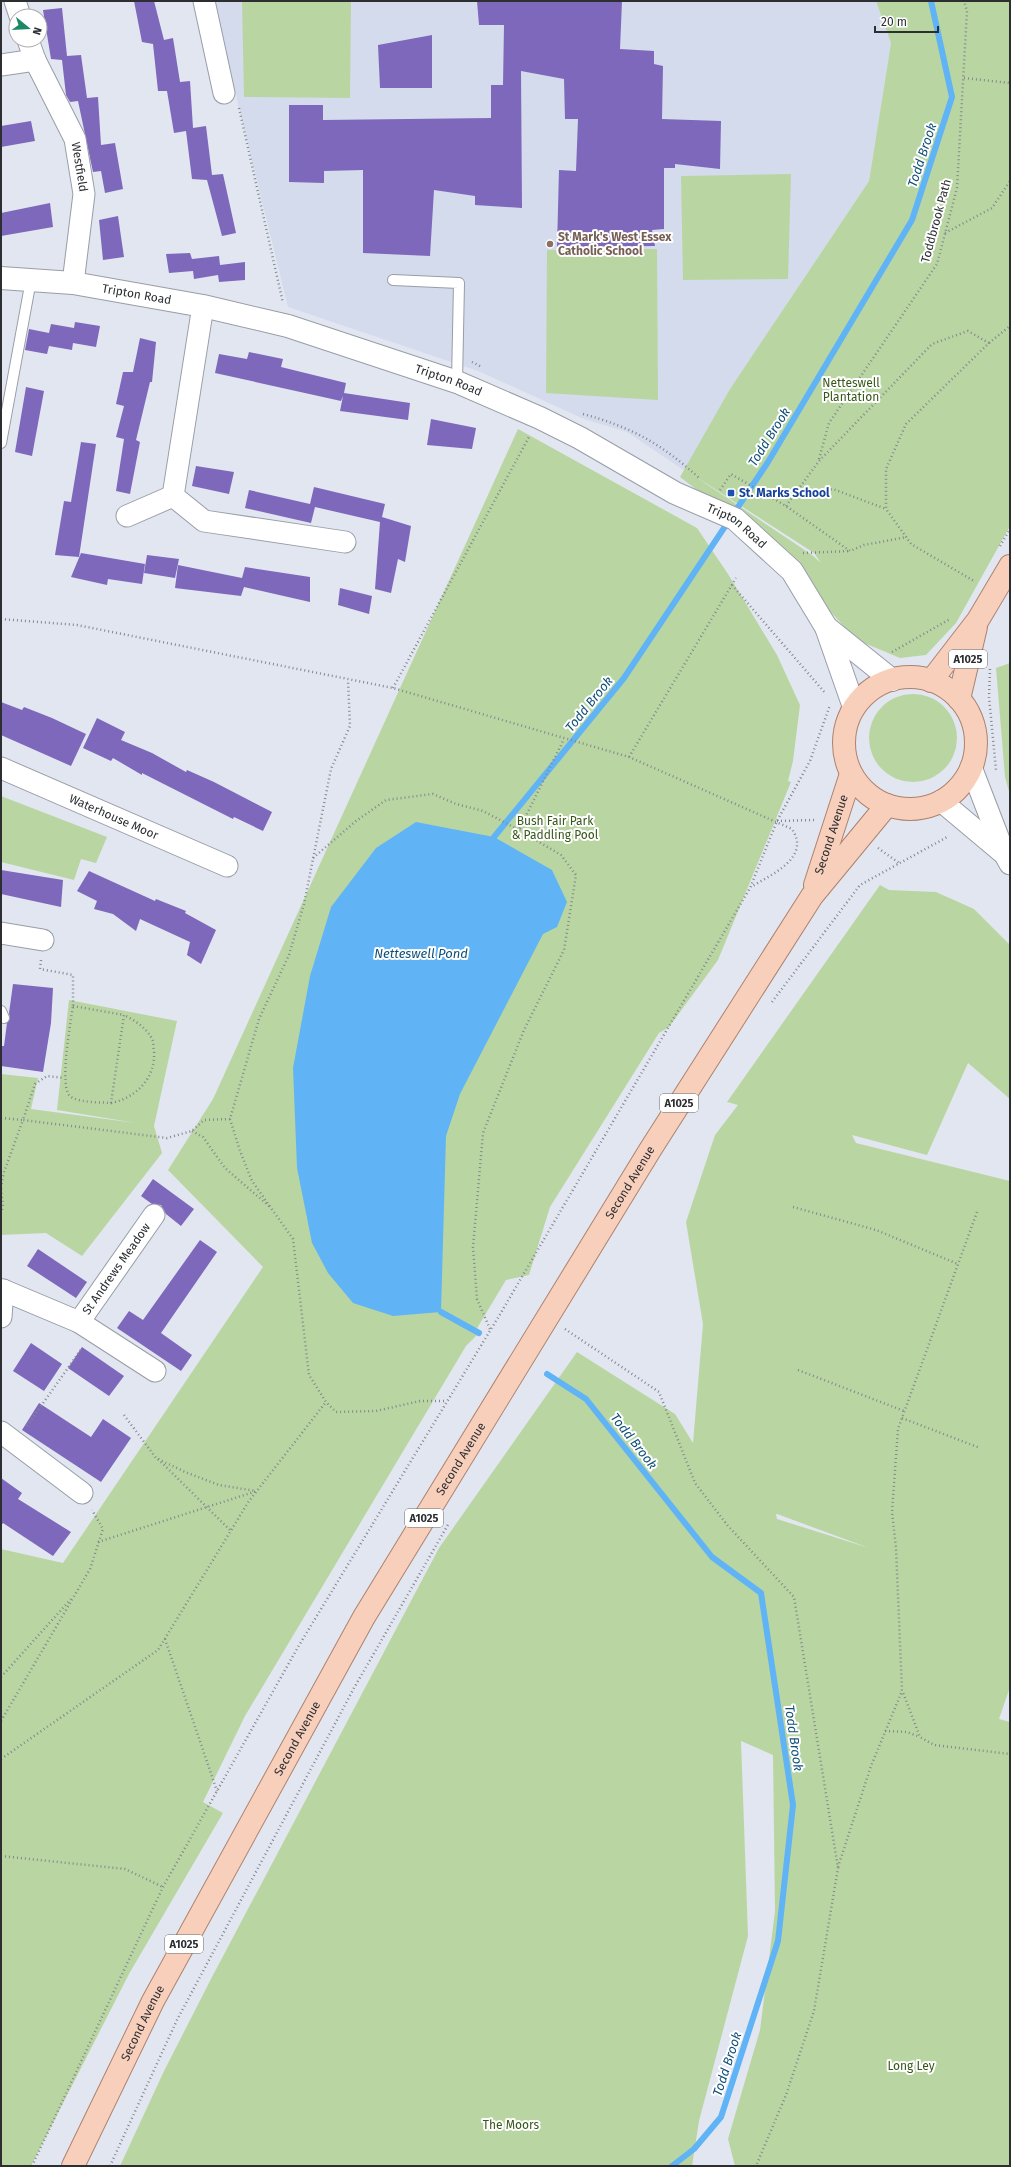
<svg xmlns="http://www.w3.org/2000/svg" width="1011" height="2167" viewBox="0 0 1011 2167" font-family="'Fira Sans',sans-serif">
<style>
.built{fill:#d4dbec}
.green{fill:#b9d6a2;fill-rule:evenodd}
.water{fill:#60b4f6}
.lines{fill:none;stroke-linecap:round;stroke-linejoin:round}
.stream{stroke:#60b4f6;stroke-width:6}
.building{fill:#7e68bb}
.lane-casing{stroke:#989da7;stroke-width:12}
.street-casing{stroke:#989da7;stroke-width:23}
.secondary-casing{stroke:#989da7;stroke-width:24}
.primary-casing{stroke:#ad826d;stroke-width:24}
.path{stroke:#85878f;stroke-width:2.5;stroke-dasharray:1 3;stroke-linecap:butt}
.lane{stroke:#fff;stroke-width:10}
.street{stroke:#fff;stroke-width:21}
.secondary{stroke:#fff;stroke-width:22}
.primary{stroke:#f8cfbb;stroke-width:22}
.education-dot{fill:#8d6e63;stroke:#fff;stroke-width:1.5}
.transit-dot{fill:#1a4fb4;stroke:#fff;stroke-width:1.5}
.labels{text-anchor:middle;dominant-baseline:central;stroke-width:4;stroke-linejoin:round;paint-order:stroke}
.shield{fill:#fff;stroke:#6b6d70;stroke-width:1}
.shield-label{font-size:11px;font-weight:bold;fill:#2c2e32}
.street-label{font-size:12px;fill:#2c2e32;stroke:#fff}
.education-label{font-size:12px;font-weight:bold;fill:#785e54;stroke:#fff;text-anchor:start}
.park-label{font-size:12px;fill:#385619;stroke:#fff}
.transit-label{font-size:12px;font-weight:bold;fill:#164399;stroke:#fff;text-anchor:start}
.water-label{font-size:13px;font-style:italic;fill:#0f4f7a;stroke:#fff}
</style>
<rect width="100%" height="100%" fill="#e2e6f1"/>
<path class="built" d="M 215,1 L 876,1 L 891,43 L 869,181 L 730,389 L 702,445 L 685,471 L 627,432 L 584,419 L 478,371 L 288,307 L 216,14 Z"/>
<g class="green">
<path d="M 242,1 L 351,1 L 350,98 L 244,97 Z"/>
<path d="M 876,1 L 1010,1 L 1010,526 L 956,623 L 926,655 L 900,658 L 857,640 L 792,571 L 735,519 L 680,477 L 730,389 L 869,181 L 891,43 ZM 690,473 L 814,553 L 821,563 L 812,555 Z"/>
<path d="M 791,174 L 788,279 L 683,280 L 681,176 Z"/>
<path d="M 657,249 L 658,400 L 546,393 L 547,250 Z"/>
<path d="M 518,429 L 697,528 L 728,574 L 777,655 L 800,705 L 793,761 L 788,781 L 791,782 L 718,960 L 669,1027 L 659,1033 L 550,1207 L 529,1275 L 506,1280 L 476,1330 L 479,1333 L 466,1346 L 245,1716 L 203,1802 L 223,1813 L 129,1974 L 31,2166 L 1,2166 L 1,1549 L 63,1563 L 263,1267 L 168,1170 L 213,1099 Z"/>
<path d="M 1010,663 L 1010,795 L 1005,777 L 996,668 Z"/>
<circle cx="913" cy="738" r="44"/>
<path d="M 1,796 L 107,837 L 96,863 L 81,859 L 74,880 L 1,862 Z"/>
<path d="M 880,885 L 889,890 L 936,892 L 974,909 L 1010,945 L 1010,1099 L 968,1063 L 927,1155 L 852,1135 L 856,1143 L 1010,1181 L 1010,1687 L 999,1719 L 1010,1722 L 1010,2166 L 735,2166 L 728,2139 L 760,2030 L 775,1911 L 773,1755 L 741,1741 L 748,1936 L 699,2121 L 692,2166 L 120,2166 L 164,2071 L 212,1977 L 439,1548 L 577,1352 L 675,1414 L 693,1443 L 703,1324 L 686,1222 L 715,1135 L 738,1105 L 727,1102 ZM 776,1514 L 777,1514 L 869,1548 L 777,1519 Z"/>
<path d="M 69,1000 L 177,1021 L 154,1126 L 162,1153 L 82,1256 L 46,1233 L 1,1235 L 1,1074 L 38,1078 L 31,1109 L 136,1123 L 57,1110 Z"/>
</g>
<path class="water" d="M 416,822 L 494,837 L 552,870 L 567,902 L 557,927 L 543,934 L 460,1094 L 446,1136 L 441,1312 L 393,1316 L 353,1303 L 328,1273 L 312,1243 L 297,1168 L 293,1068 L 310,976 L 331,907 L 376,848 Z"/>
<g class="lines">
<g class="stream">
<path d="M 494,837 L 624,678 L 768,462 L 912,220 L 952,97 L 931,1"/>
<path d="M 441,1312 L 479,1333"/>
<path d="M 547,1374 L 586,1399 L 712,1557 L 761,1593 L 793,1805 L 778,1941 L 721,2117 L 694,2149 L 672,2166"/>
</g>
</g>
<g class="building">
<path d="M 134,1 L 154,1 L 164,40 L 173,38 L 180,82 L 190,81 L 193,128 L 206,126 L 212,175 L 223,174 L 236,233 L 222,236 L 207,180 L 192,179 L 186,131 L 174,133 L 167,91 L 158,91 L 153,44 L 142,42 Z"/>
<path d="M 477,1 L 622,1 L 620,49 L 654,51 L 654,64 L 663,66 L 662,119 L 721,121 L 720,169 L 675,164 L 675,168 L 664,168 L 664,229 L 652,230 L 655,246 L 557,247 L 559,170 L 576,171 L 578,119 L 565,119 L 564,79 L 521,71 L 522,208 L 475,205 L 475,196 L 434,190 L 430,256 L 363,253 L 363,170 L 324,171 L 324,183 L 289,182 L 289,105 L 323,105 L 323,120 L 491,118 L 491,85 L 503,85 L 504,25 L 479,25 Z"/>
<path d="M 62,8 L 67,56 L 81,55 L 87,98 L 98,97 L 101,145 L 115,143 L 123,189 L 105,193 L 101,171 L 93,172 L 78,101 L 70,102 L 66,95 L 62,60 L 51,59 L 43,10 Z"/>
<path d="M 432,35 L 432,88 L 380,88 L 378,45 Z"/>
<path d="M 31,121 L 35,141 L 1,147 L 1,126 Z"/>
<path d="M 50,203 L 53,227 L 1,236 L 1,213 Z"/>
<path d="M 118,216 L 124,257 L 103,260 L 99,220 Z"/>
<path d="M 190,253 L 192,259 L 219,256 L 220,265 L 245,262 L 245,280 L 219,282 L 218,275 L 194,279 L 193,271 L 169,273 L 166,254 Z"/>
<path d="M 75,322 L 100,326 L 96,347 L 73,343 L 72,350 L 49,346 L 47,354 L 25,350 L 29,329 L 49,333 L 51,324 L 74,328 Z"/>
<path d="M 140,338 L 156,342 L 152,382 L 150,382 L 136,440 L 140,442 L 130,494 L 116,491 L 124,439 L 116,437 L 124,406 L 116,404 L 123,372 L 133,372 Z"/>
<path d="M 249,352 L 283,359 L 281,367 L 346,383 L 344,393 L 410,403 L 408,420 L 340,411 L 343,396 L 341,401 L 215,373 L 219,354 L 247,359 Z"/>
<path d="M 26,387 L 44,391 L 32,456 L 15,452 Z"/>
<path d="M 431,419 L 476,428 L 472,449 L 427,445 Z"/>
<path d="M 81,442 L 96,444 L 79,557 L 55,555 L 64,501 L 71,502 Z"/>
<path d="M 196,466 L 234,472 L 229,494 L 192,486 Z"/>
<path d="M 314,487 L 385,504 L 382,517 L 411,526 L 405,562 L 398,559 L 391,593 L 375,589 L 380,522 L 315,507 L 311,523 L 245,508 L 249,490 L 310,504 Z"/>
<path d="M 81,553 L 145,564 L 142,584 L 108,579 L 107,585 L 71,577 Z"/>
<path d="M 147,555 L 179,559 L 175,578 L 144,573 Z"/>
<path d="M 178,565 L 242,578 L 245,567 L 310,577 L 310,602 L 244,587 L 241,596 L 175,588 Z"/>
<path d="M 340,588 L 372,596 L 369,614 L 338,605 Z"/>
<path d="M 1,702 L 22,710 L 24,707 L 52,718 L 86,734 L 71,766 L 1,735 Z"/>
<path d="M 97,718 L 125,732 L 121,740 L 152,753 L 186,772 L 187,770 L 214,782 L 272,812 L 263,831 L 234,817 L 233,819 L 142,773 L 142,775 L 113,758 L 111,761 L 83,748 Z"/>
<path d="M 1,870 L 63,880 L 61,907 L 1,894 Z"/>
<path d="M 89,871 L 155,901 L 156,899 L 186,911 L 185,913 L 216,930 L 201,964 L 187,955 L 190,942 L 140,919 L 136,931 L 113,914 L 94,909 L 97,901 L 77,891 Z"/>
<path d="M 13,984 L 53,988 L 51,1023 L 43,1072 L 1,1066 L 1,1046 L 4,1046 L 7,1023 L 10,1019 L 9,1013 Z"/>
<path d="M 153,1179 L 194,1209 L 181,1226 L 166,1214 L 161,1205 L 152,1204 L 141,1196 Z"/>
<path d="M 200,1240 L 217,1252 L 161,1333 L 192,1355 L 181,1371 L 117,1328 L 129,1311 L 143,1320 Z"/>
<path d="M 38,1249 L 87,1282 L 76,1298 L 27,1266 Z"/>
<path d="M 31,1343 L 62,1364 L 44,1391 L 13,1371 Z"/>
<path d="M 82,1347 L 124,1376 L 109,1396 L 68,1368 Z"/>
<path d="M 39,1403 L 91,1437 L 103,1419 L 131,1438 L 101,1482 L 22,1430 Z"/>
<path d="M 1,1478 L 22,1493 L 18,1499 L 71,1532 L 53,1556 L 3,1523 L 1,1526 Z"/>
</g>
<g class="lines">
<g class="lane-casing">
<g id="lane">
<path d="M 393,280 L 459,283 L 457,382"/>
<path d="M 1,443 L 31,280"/>
<path d="M 1,1011 L 4,1018"/>
</g>
</g>
<g class="street-casing">
<g id="street">
<path d="M 15,1 L 20,16"/>
<path d="M 204,1 L 224,93"/>
<path id="s1" d="M 28,40 L 35,60 L 75,139 L 84,194 L 73,283"/>
<path d="M 1,65 L 35,60"/>
<path d="M 203,306 L 173,496 L 204,521 L 345,542"/>
<path d="M 127,516 L 173,496"/>
<path d="M 971,767 L 1005,855 L 1010,864"/>
<path id="s2" d="M 1,768 L 227,866"/>
<path d="M 941,801 L 1003,853"/>
<path d="M 1,933 L 43,940"/>
<path d="M 1,1290 L 3,1290 L 1,1317"/>
<path d="M 3,1290 L 79,1322 L 155,1371"/>
<path id="s3" d="M 79,1322 L 154,1215"/>
<path d="M 1,1432 L 82,1493"/>
</g>
</g>
<g class="secondary-casing">
<g id="secondary">
<path id="s4" d="M 1,278 L 73,283 L 203,306 L 288,326 L 457,382 L 540,418 L 580,438 L 675,493 L 735,519 L 792,571 L 826,627 L 854,707"/>
<path d="M 826,627 L 892,680"/>
</g>
</g>
<g class="primary-casing">
<g id="primary">
<circle cx="910" cy="743" r="66"/>
<path d="M 931,681 L 978,620 L 1010,566"/>
<path d="M 959,699 L 976,627"/>
<path id="s5" d="M 815,885 L 851,774"/>
<path id="s6" d="M 73,2166 L 153,2001 L 364,1617 L 650,1150 L 812,896 L 887,805"/>
</g>
</g>
<g class="path">
<path d="M 964,78 L 1010,83"/>
<path d="M 239,108 L 283,303"/>
<path d="M 945,233 L 992,208 L 1010,181"/>
<path d="M 989,343 L 1010,326"/>
<path d="M 472,362 L 482,367"/>
<path d="M 583,414 C 631,427 662,444 699,478"/>
<path d="M 819,459 L 829,423 L 937,264 L 957,188 L 967,11 L 964,1"/>
<path d="M 720,490 L 731,474 L 786,506 L 850,551 L 864,545 L 907,537"/>
<path d="M 795,494 L 833,489 L 886,509"/>
<path d="M 786,506 L 819,461 L 932,344 L 968,331 L 989,343 L 906,424 L 886,469 L 886,509 L 911,544 L 974,581"/>
<path d="M 1000,546 L 1010,529"/>
<path d="M 803,553 L 850,551"/>
<path d="M 732,585 L 826,694"/>
<path d="M 1,619 L 77,625 L 393,688 L 629,757 L 792,829 C 811,858 772,874 751,887"/>
<path d="M 892,652 L 950,619"/>
<path d="M 990,669 L 989,697 L 996,770"/>
<path d="M 393,688 L 529,437"/>
<path d="M 629,757 L 736,578"/>
<path d="M 777,821 L 814,820"/>
<path d="M 878,848 L 899,863"/>
<path d="M 313,858 L 356,821 L 386,800 L 433,794 L 456,804 L 483,811 L 519,830 L 564,739"/>
<path d="M 41,960 L 40,969 L 73,975 L 73,1006"/>
<path d="M 772,1002 L 860,885 L 949,836"/>
<path d="M 73,1006 L 124,1015 L 111,1103 C 98,1102 82,1103 71,1097 C 58,1089 71,1021 73,1006 Z"/>
<path d="M 111,1103 C 136,1098 156,1078 154,1051 C 153,1047 154,1042 152,1039 C 147,1028 134,1020 124,1015"/>
<path d="M 1,1118 L 23,1120 L 35,1084 L 47,1076 L 64,1078"/>
<path d="M 230,1119 L 240,1151 L 252,1181 L 293,1239 L 309,1375 L 326,1402 L 336,1412 L 376,1411 L 420,1401 L 446,1401"/>
<path d="M 192,1131 L 203,1137 L 225,1168 L 270,1207"/>
<path d="M 1,1188 L 4,1172 L 23,1120 L 167,1138 L 192,1131 L 204,1120 L 230,1119 L 259,1019 L 289,955 L 304,904 L 331,769 L 350,726 L 348,680"/>
<path d="M 1,1189 L 3,1206 L 1,1213"/>
<path d="M 793,1207 L 876,1230 L 958,1264"/>
<path d="M 977,1212 L 898,1429 L 892,1512 L 896,1548 L 902,1690 L 920,1737 L 934,1745 L 1010,1754"/>
<path d="M 490,1329 L 477,1299 L 473,1247 L 483,1133 L 524,1030 L 564,950 L 576,875 L 561,855 L 519,830"/>
<path d="M 565,1329 L 659,1392 L 695,1483 L 728,1526 L 794,1597 L 838,1868 L 814,2011 L 786,2095 L 756,2166"/>
<path d="M 798,1370 L 904,1411"/>
<path d="M 124,1415 L 156,1458 L 185,1472 L 219,1485 L 256,1491"/>
<path d="M 902,1418 L 980,1448"/>
<path d="M 27,1426 L 82,1348"/>
<path d="M 158,1459 L 231,1531"/>
<path d="M 98,1542 L 257,1491"/>
<path d="M 165,1639 L 217,1791"/>
<path d="M 1,1677 L 71,1599"/>
<path d="M 1,1721 L 90,1569 L 103,1529 L 92,1510"/>
<path d="M 885,1731 L 907,1732 L 920,1737"/>
<path d="M 1,1759 L 158,1650 L 249,1501 L 326,1402"/>
<path d="M 1,1856 L 125,1869 L 163,1887"/>
<path d="M 838,1867 L 871,1766 L 902,1691"/>
<path d="M 32,2166 L 163,1887 L 298,1647 L 499,1316 L 750,888 L 777,821 L 810,761 L 830,705"/>
<path d="M 110,2166 L 177,2020 L 354,1688 L 449,1523"/>
</g>
<use href="#lane" class="lane"/>
<use href="#street" class="street"/>
<use href="#secondary" class="secondary"/>
<use href="#primary" class="primary"/>
</g>
<circle class="education-dot" cx="550" cy="244" r="4"/>
<rect class="transit-dot" x="727" y="489" width="8" height="8" rx="2"/>
<g class="labels">
<g class="shield">
<rect x="949" y="650" width="38" height="18" rx="3"/>
<rect x="660" y="1094" width="38" height="18" rx="3"/>
<rect x="405" y="1509" width="38" height="18" rx="3"/>
<rect x="165" y="1935" width="38" height="18" rx="3"/>
</g>
<g class="shield-label">
<text x="968" y="659">A1025</text>
<text x="679" y="1103">A1025</text>
<text x="424" y="1518">A1025</text>
<text x="184" y="1944">A1025</text>
</g>
<g class="street-label">
<text stroke="none"><textPath href="#s1" startOffset="138">Westfield</textPath></text>
<text transform="translate(936 221) rotate(-75)">Toddbrook Path</text>
<text stroke="none"><textPath href="#s4" startOffset="137">Tripton Road</textPath></text>
<text stroke="none"><textPath href="#s4" startOffset="461">Tripton Road</textPath></text>
<text stroke="none"><textPath href="#s4" startOffset="785">Tripton Road</textPath></text>
<text stroke="none"><textPath href="#s2" startOffset="123">Waterhouse Moor</textPath></text>
<text stroke="none"><textPath href="#s5" startOffset="53">Second Avenue</textPath></text>
<text stroke="none"><textPath href="#s6" startOffset="1131">Second Avenue</textPath></text>
<text stroke="none"><textPath href="#s3" startOffset="65">St Andrews Meadow</textPath></text>
<text stroke="none"><textPath href="#s6" startOffset="807">Second Avenue</textPath></text>
<text stroke="none"><textPath href="#s6" startOffset="483">Second Avenue</textPath></text>
<text stroke="none"><textPath href="#s6" startOffset="159">Second Avenue</textPath></text>
</g>
<g class="education-label">
<text x="558" y="237">St Mark's West Essex<tspan x="558" dy="14">Catholic School</tspan></text>
</g>
<g class="park-label">
<text x="851" y="383">Netteswell<tspan x="851" dy="14">Plantation</tspan></text>
<text x="555" y="821">Bush Fair Park<tspan x="555" dy="14">&amp; Paddling Pool</tspan></text>
<text x="911" y="2066">Long Ley</text>
<text x="511" y="2125">The Moors</text>
</g>
<g class="transit-label">
<text x="739" y="493">St. Marks School</text>
</g>
<g class="water-label">
<text transform="translate(922 155) rotate(-72)">Todd Brook</text>
<text transform="translate(769 437) rotate(-58)">Todd Brook</text>
<text transform="translate(589 704) rotate(-51)">Todd Brook</text>
<text x="421" y="953">Netteswell Pond</text>
<text transform="translate(634 1441) rotate(52)">Todd Brook</text>
<text transform="translate(794 1738) rotate(82)">Todd Brook</text>
<text transform="translate(727 2064) rotate(-72)">Todd Brook</text>
</g>
</g>
<rect width="1011" height="2167" fill="none" stroke="#2c2e32" stroke-width="4"/>
<g transform="translate(28 28) rotate(108)"><circle r="19" fill="#ffffff" stroke="#ababad"/>
<path d="M0-3L7 15L0 10L-7 15Z" fill="#1d8865"/>
<text y="-6" font-size="11" font-weight="bold" text-anchor="middle" fill="#2c2e32">N</text>
</g>
<path d="M875 26v6h63v-6" fill="none" stroke="#2c2e32" stroke-width="2"/>
<text x="881" y="26" font-size="12" fill="#2c2e32" stroke="#ffffff" stroke-width="3" paint-order="stroke">20 m</text>
</svg>
